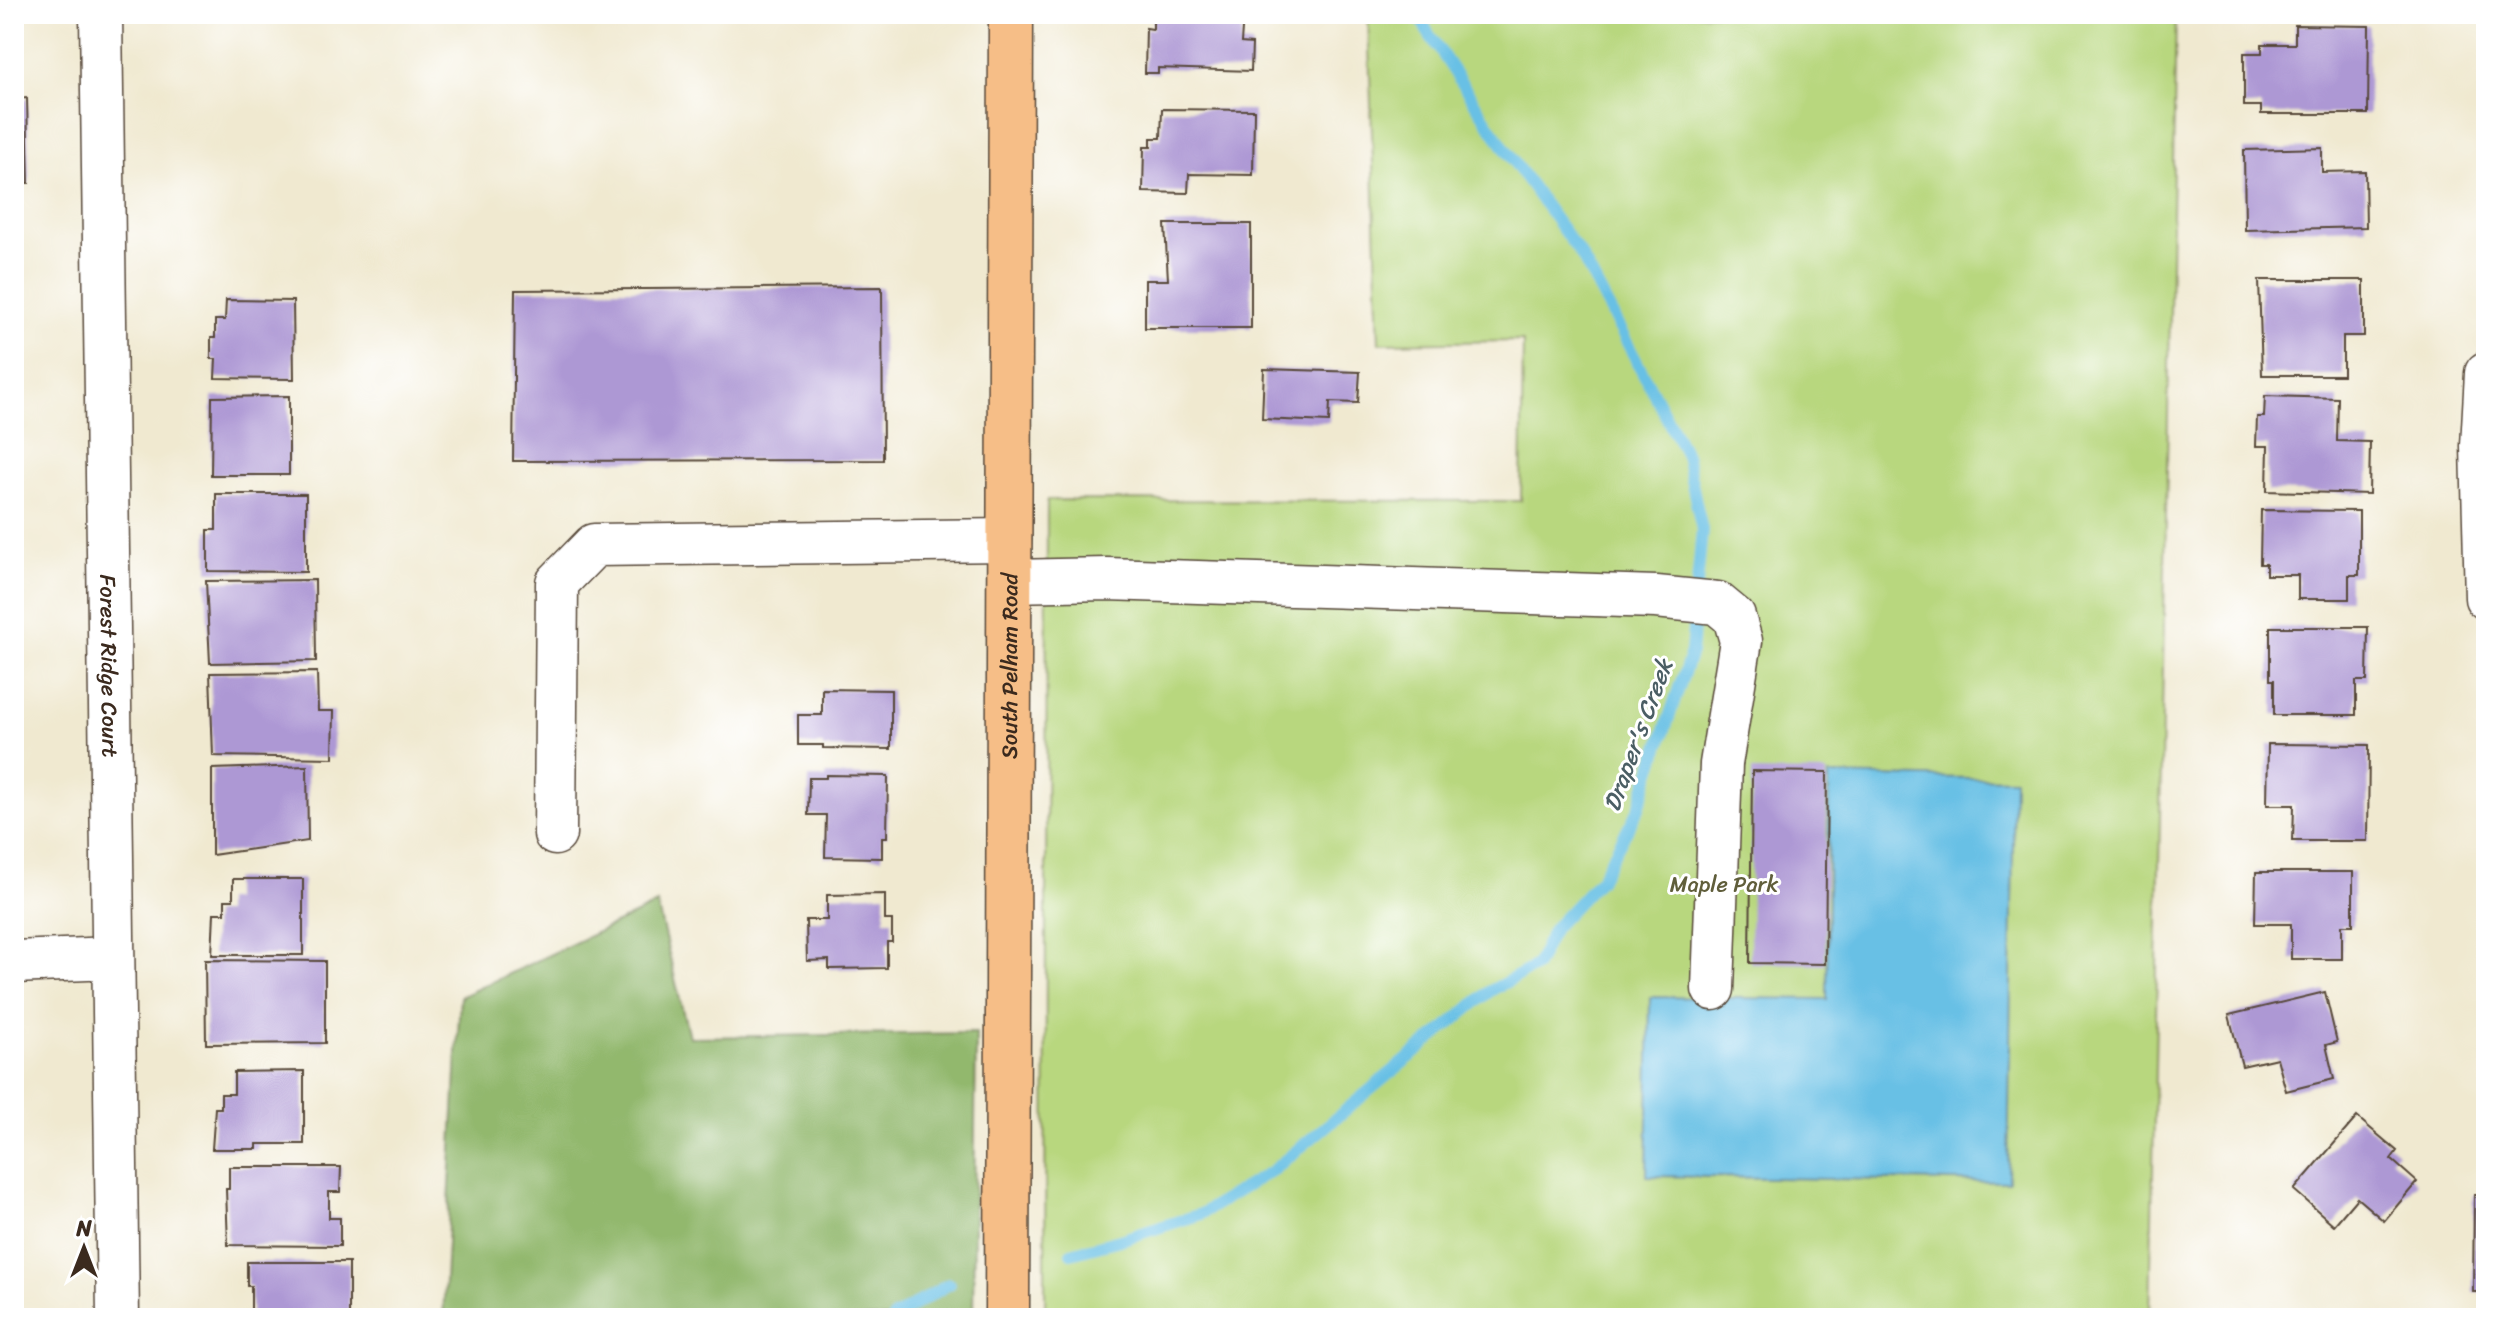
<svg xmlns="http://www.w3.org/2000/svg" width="2500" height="1332" viewBox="0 0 2500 1332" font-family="Sriracha,sans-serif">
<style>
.green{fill:#b8d77e;stroke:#7a804e;stroke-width:2}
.forest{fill:#92b86d;stroke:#667146;stroke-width:2}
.water{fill:#68c0e5;stroke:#527582;stroke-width:2}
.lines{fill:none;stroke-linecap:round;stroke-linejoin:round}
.stream{stroke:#68c0e5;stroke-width:12}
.building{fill:#ad98d4}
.minor-casing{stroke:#564739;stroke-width:45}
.major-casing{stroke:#564739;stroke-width:47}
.minor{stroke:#fff;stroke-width:42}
.major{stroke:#f6be87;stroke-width:44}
.labels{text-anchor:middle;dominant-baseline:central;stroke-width:6;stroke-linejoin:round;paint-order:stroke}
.street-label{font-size:22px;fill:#3b2a1e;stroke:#fff}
.park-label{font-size:22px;fill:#605e3b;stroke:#fff}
.water-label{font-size:24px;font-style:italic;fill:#4b5e64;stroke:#fff}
</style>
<rect width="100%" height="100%" fill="#fff"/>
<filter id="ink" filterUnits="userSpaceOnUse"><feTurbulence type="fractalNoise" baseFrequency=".0125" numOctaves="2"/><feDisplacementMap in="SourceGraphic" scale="16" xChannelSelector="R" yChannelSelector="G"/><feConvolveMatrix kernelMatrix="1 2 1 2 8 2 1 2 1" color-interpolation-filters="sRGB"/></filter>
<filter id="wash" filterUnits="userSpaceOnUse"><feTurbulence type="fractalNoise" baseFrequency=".006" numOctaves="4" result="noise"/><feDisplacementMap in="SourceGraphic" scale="32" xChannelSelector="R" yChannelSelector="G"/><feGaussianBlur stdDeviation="1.8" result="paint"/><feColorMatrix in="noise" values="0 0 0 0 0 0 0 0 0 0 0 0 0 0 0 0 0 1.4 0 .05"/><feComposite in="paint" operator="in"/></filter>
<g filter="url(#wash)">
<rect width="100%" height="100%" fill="#f0e9d0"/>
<path class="green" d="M 1368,14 L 2176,14 L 2150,1318 L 1045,1318 L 1047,500 L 1521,501 L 1523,341 L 1379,343 Z"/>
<path class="forest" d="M 657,904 L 689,1037 L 976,1033 L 973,1318 L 443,1318 L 460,997 Z"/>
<path class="water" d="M 1829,775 L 2014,779 L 2008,1182 L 1647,1176 L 1650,997 L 1827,999 Z"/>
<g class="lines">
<g class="stream">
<path d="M 1071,1253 L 1120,1240 L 1201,1214 L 1273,1170 L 1490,991 L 1536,966 L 1554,928 L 1601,878 L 1638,810 L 1691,652 L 1702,530 L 1686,455 L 1581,255 L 1516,165 L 1427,31 L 1419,14"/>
<path d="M 893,1318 L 949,1284"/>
</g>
</g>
<g id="blocks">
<g class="building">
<path d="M 1153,14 L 1243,14 L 1241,43 L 1252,44 L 1251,71 L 1158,68 L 1158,73 L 1145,73 L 1146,28 L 1153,29 Z"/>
<path d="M 2295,25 L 2369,26 L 2368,114 L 2261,114 L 2261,106 L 2244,106 L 2244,53 L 2262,53 L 2262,44 L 2295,44 Z"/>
<path d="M 27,98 L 29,183 L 14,183 L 14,99 Z"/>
<path d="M 1162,109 L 1254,110 L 1253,175 L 1189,174 L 1188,193 L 1143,192 L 1144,147 L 1151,147 L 1151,138 L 1161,138 Z"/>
<path d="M 2322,148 L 2322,172 L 2365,171 L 2366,227 L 2245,230 L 2244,150 Z"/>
<path d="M 1165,224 L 1251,224 L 1251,328 L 1145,328 L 1145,280 L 1168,280 Z"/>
<path d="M 2259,280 L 2364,280 L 2364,336 L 2343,336 L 2343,375 L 2262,375 Z"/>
<path d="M 882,287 L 883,460 L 513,461 L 515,290 Z"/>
<path d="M 226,300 L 293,301 L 294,379 L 215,378 L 216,359 L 211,359 L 211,338 L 215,338 L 215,320 L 225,320 Z"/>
<path d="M 1264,369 L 1360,372 L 1358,403 L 1330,402 L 1329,422 L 1262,419 Z"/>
<path d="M 289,396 L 289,475 L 211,475 L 212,397 Z"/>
<path d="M 2265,396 L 2338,398 L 2337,441 L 2370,442 L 2369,494 L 2267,491 L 2268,446 L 2256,446 L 2257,417 L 2264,417 Z"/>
<path d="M 216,494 L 306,494 L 306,572 L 208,571 L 208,530 L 216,530 Z"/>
<path d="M 2261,510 L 2359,511 L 2359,575 L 2349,575 L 2349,599 L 2298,599 L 2298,575 L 2266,575 L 2266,564 L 2260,564 Z"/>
<path d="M 315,580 L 316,661 L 210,663 L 206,581 Z"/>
<path d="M 2270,627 L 2368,627 L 2367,681 L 2356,681 L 2356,715 L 2274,715 L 2274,680 L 2270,680 Z"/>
<path d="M 317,672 L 318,711 L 334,711 L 333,758 L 213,756 L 210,673 Z"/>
<path d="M 822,689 L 891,690 L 891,749 L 823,748 L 823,745 L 798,745 L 798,715 L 822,715 Z"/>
<path d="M 2268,744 L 2369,745 L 2368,841 L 2293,841 L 2294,805 L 2267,805 Z"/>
<path d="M 307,766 L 308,841 L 212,855 L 212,769 Z"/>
<path d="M 1752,771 L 1827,772 L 1825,964 L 1750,963 Z"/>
<path d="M 826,775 L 888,776 L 887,837 L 882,837 L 882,858 L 825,857 L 826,815 L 808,815 L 809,778 L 826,778 Z"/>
<path d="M 2256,872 L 2353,872 L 2353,925 L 2342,925 L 2342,959 L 2291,959 L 2291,924 L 2255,924 Z"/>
<path d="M 233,879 L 303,879 L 303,955 L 212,955 L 214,913 L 225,913 L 225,900 L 233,900 Z"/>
<path d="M 885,894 L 885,920 L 892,920 L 892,942 L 887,942 L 887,968 L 829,969 L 829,960 L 807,961 L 806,920 L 827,920 L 827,895 Z"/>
<path d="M 205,960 L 325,961 L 325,1043 L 206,1044 Z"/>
<path d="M 2325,992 L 2337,1042 L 2326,1045 L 2334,1079 L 2286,1091 L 2277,1058 L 2242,1066 L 2229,1015 Z"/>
<path d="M 304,1071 L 304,1144 L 257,1144 L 257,1149 L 212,1149 L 215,1108 L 221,1108 L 221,1094 L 234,1094 L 234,1072 Z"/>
<path d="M 2357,1117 L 2397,1151 L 2391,1159 L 2417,1182 L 2384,1221 L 2357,1198 L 2334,1225 L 2294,1190 Z"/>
<path d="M 229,1167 L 341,1167 L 340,1192 L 329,1192 L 329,1218 L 340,1218 L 340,1246 L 228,1245 L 226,1189 L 229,1189 Z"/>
<path d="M 2474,1195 L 2486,1195 L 2486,1292 L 2473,1292 Z"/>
<path d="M 247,1262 L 349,1262 L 349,1318 L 251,1318 L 251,1286 L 247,1286 Z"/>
</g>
</g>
</g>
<g filter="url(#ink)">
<use href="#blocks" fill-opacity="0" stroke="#564739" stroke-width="2"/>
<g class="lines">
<g class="minor-casing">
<g id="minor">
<path id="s1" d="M 101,14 L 118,1318"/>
<path d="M 2486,373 L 2482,446 L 2486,598"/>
<path d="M 1010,581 L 1107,579 L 1656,597 L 1717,603 L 1734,617 L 1741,641 L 1721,764 L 1713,989"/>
<path d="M 555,834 L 557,583 L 594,545 L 1010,540"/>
<path d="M 14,962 L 112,958"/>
</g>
</g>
<g class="major-casing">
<g id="major">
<path id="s2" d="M 1007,1318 L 1011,14"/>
</g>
</g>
<use href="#minor" class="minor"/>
<use href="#major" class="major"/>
</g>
</g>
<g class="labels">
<g class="street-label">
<text stroke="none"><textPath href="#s1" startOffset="652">Forest Ridge Court</textPath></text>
<text stroke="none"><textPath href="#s2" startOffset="652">South Pelham Road</textPath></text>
</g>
<g class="park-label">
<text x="1724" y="884">Maple Park</text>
</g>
<g class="water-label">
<text transform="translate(1638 735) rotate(-70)">Draper's Creek</text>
</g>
</g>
<rect width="2500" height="1332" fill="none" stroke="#fff" stroke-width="48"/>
<g transform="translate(84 1248)" stroke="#ffffff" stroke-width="6" paint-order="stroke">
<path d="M0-6L14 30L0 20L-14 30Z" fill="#3b2a1e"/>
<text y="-12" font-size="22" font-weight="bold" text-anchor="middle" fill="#3b2a1e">N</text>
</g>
</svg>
